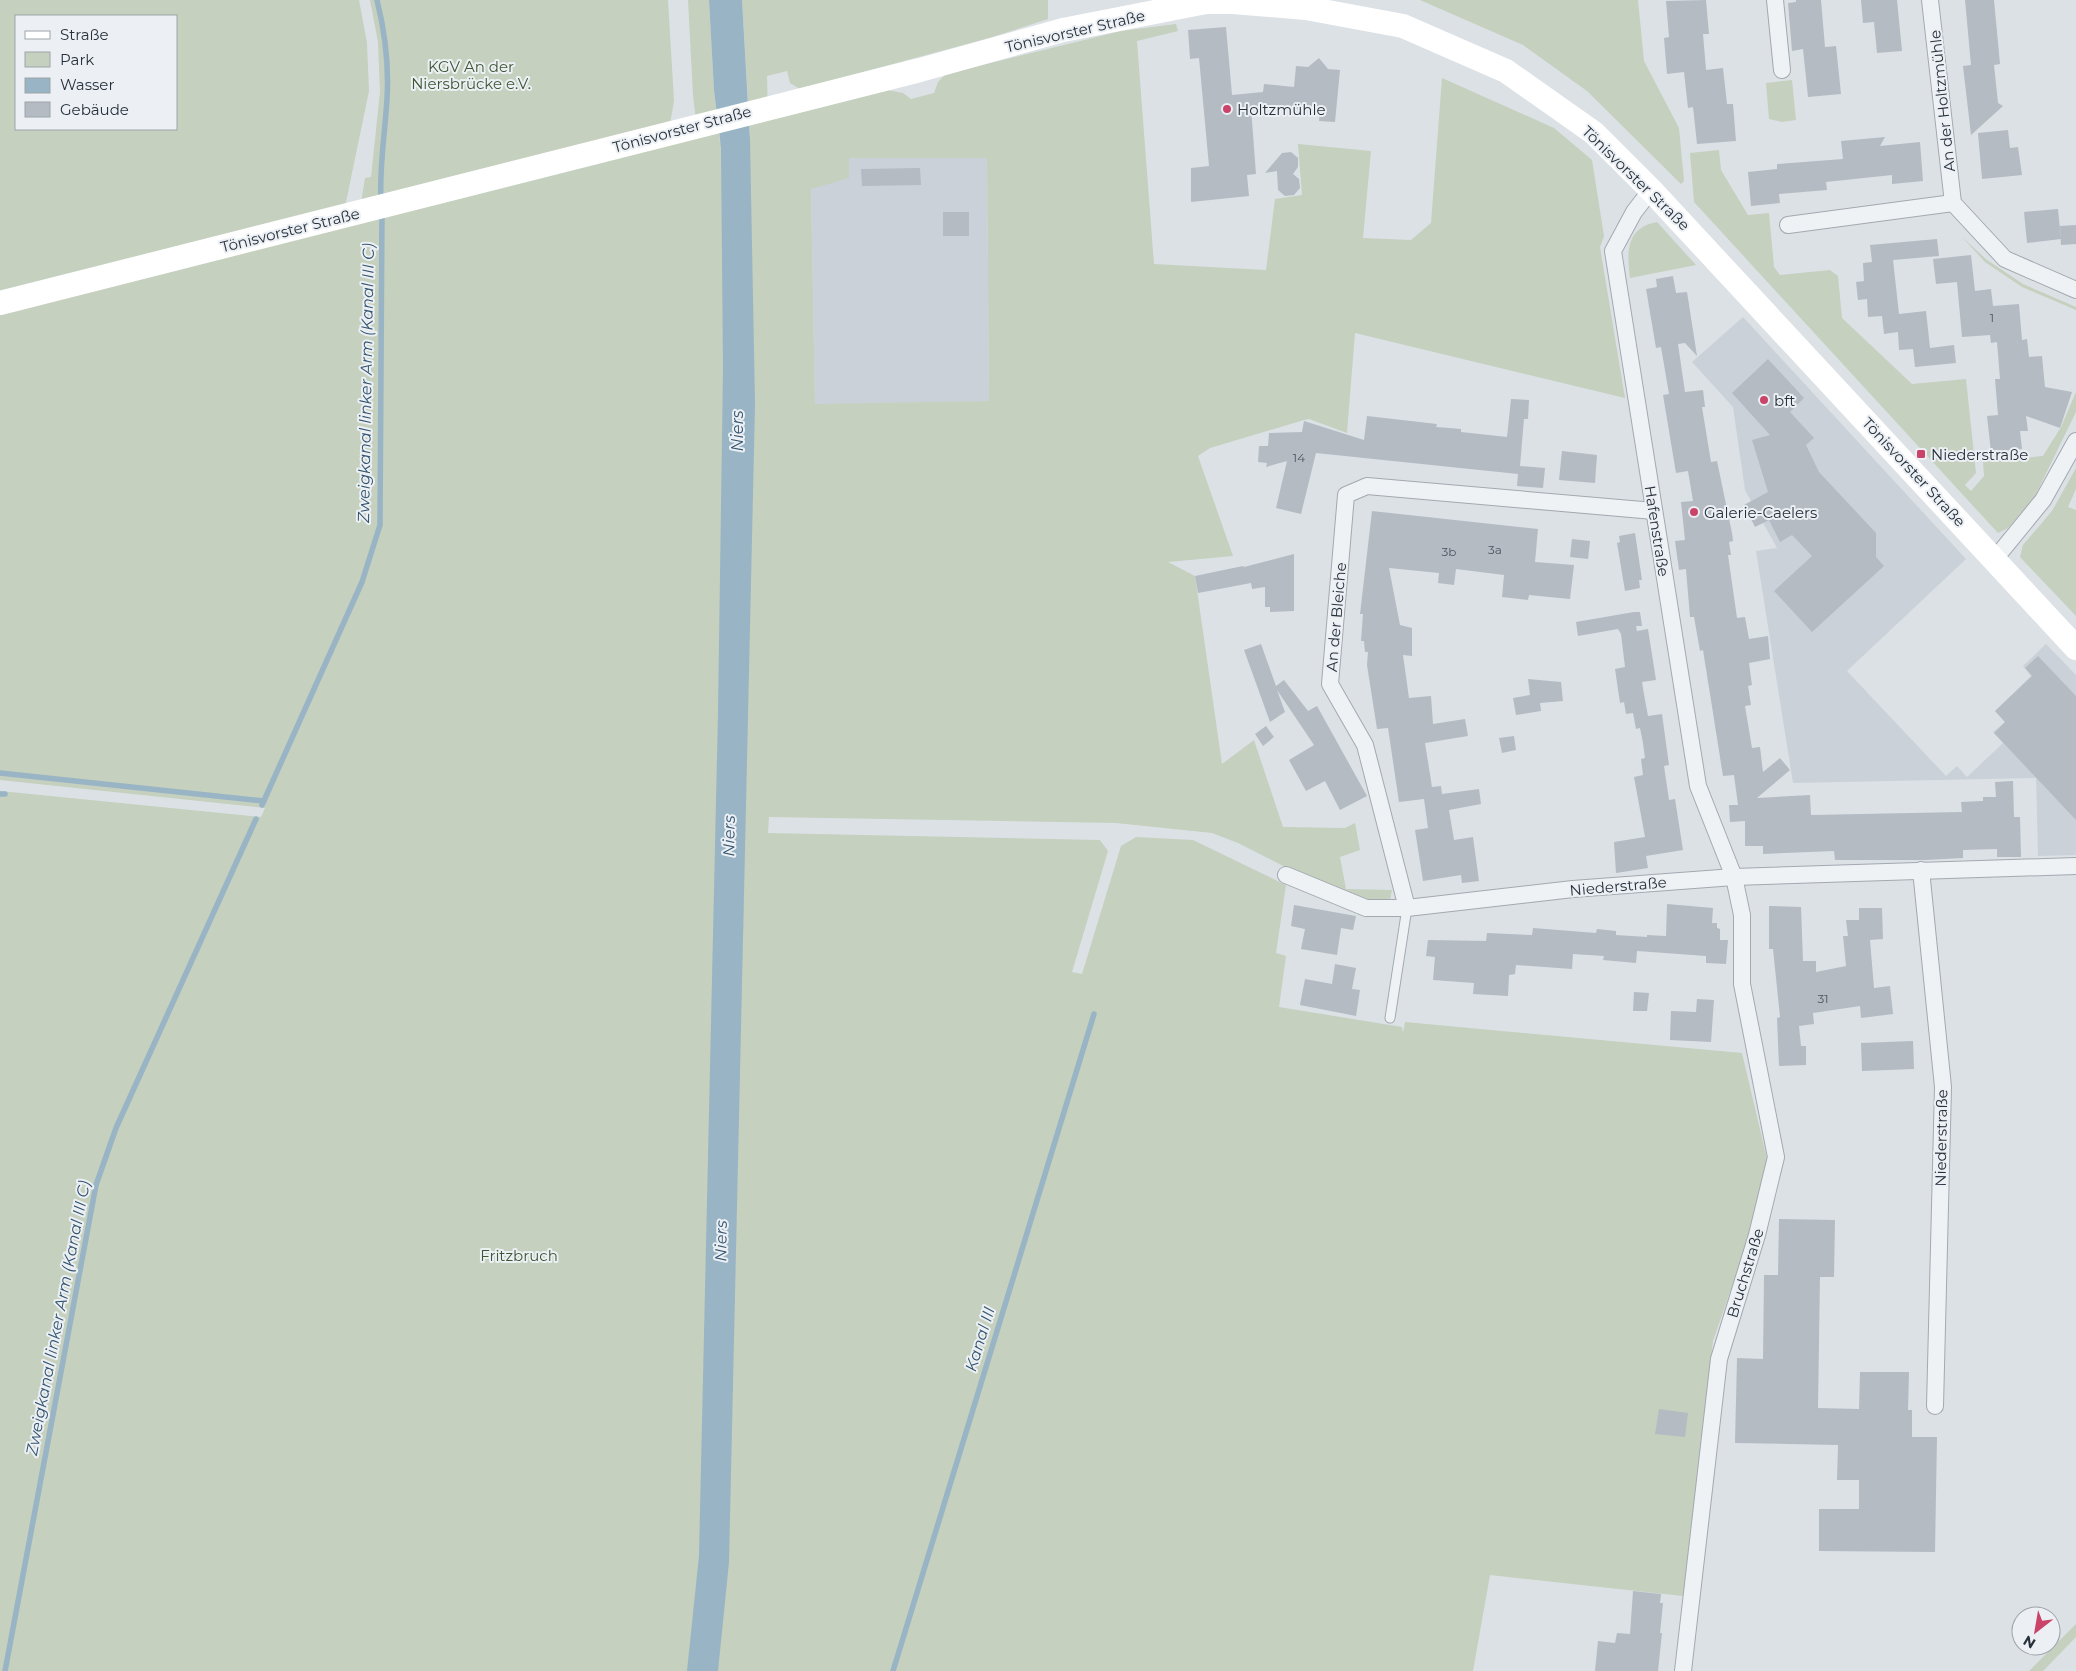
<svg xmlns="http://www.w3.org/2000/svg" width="2076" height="1671" viewBox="0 0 2076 1671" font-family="Montserrat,sans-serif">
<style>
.built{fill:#cbd1d8}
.green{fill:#c5d0be;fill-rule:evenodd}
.water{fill:#98b4c5}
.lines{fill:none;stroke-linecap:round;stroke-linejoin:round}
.stream{stroke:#98b4c5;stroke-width:5.5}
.building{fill:#b4bbc3}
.service-casing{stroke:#a2a9b0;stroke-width:11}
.minor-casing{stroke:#a2a9b0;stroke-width:18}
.service{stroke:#eff2f5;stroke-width:9}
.minor{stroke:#eff2f5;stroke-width:16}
.secondary{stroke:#fff;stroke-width:24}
.poi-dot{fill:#c94468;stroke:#ecf0f4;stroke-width:2}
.labels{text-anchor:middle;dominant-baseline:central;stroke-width:4;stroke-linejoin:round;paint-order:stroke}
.number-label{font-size:12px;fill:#4a545e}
.street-label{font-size:15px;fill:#27313c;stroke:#ecf0f4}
.park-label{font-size:15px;fill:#3f5734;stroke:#ecf0f4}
.poi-label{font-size:15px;fill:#27313c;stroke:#ecf0f4;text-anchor:start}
.water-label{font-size:16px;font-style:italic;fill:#32546e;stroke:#ecf0f4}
</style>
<rect width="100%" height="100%" fill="#dce1e6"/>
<g class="built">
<path d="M 849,158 L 987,158 L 989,401 L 815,405 L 811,188 L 849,178 Z"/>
<path d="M 1743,317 L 1966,559 L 1847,671 L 1946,776 L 1957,766 L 1967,777 L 2003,743 L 1993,732 L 2005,722 L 1995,711 L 2031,676 L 2023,666 L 2046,644 L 2076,675 L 2076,855 L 2038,856 L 2036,778 L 1793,783 L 1756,551 L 1777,548 L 1745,490 L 1733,407 L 1692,362 Z"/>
</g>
<g class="green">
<path d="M 0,0 L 359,0 L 367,43 L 369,91 L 345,207 L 0,291 ZM 16,16 L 176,16 L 176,129 L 16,129 Z"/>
<path d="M 370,0 L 668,0 L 674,101 L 670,124 L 698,138 L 693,95 L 688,0 L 709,0 L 714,90 L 720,143 L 750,135 L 742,0 L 1048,0 L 1048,19 L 989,38 L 800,89 L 790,83 L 787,71 L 767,76 L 768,119 L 887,90 L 903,93 L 911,99 L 934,93 L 938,82 L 946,74 L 1121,31 L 1176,24 L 1178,31 L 1137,41 L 1154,264 L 1266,270 L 1275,199 L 1302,195 L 1298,144 L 1371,151 L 1363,238 L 1411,240 L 1431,223 L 1442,78 L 1554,128 L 1592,160 L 1604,236 L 1600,247 L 1625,398 L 1355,333 L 1347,433 L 1309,419 L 1304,420 L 1210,448 L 1198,456 L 1233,556 L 1168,562 L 1195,576 L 1222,764 L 1254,740 L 1283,827 L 1345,828 L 1355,823 L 1360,850 L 1340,857 L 1346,889 L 1392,890 L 1390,900 L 1382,904 L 1344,897 L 1238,843 L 1212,833 L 1193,831 L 1116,823 L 769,817 L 768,833 L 1100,840 L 1108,851 L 1072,972 L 1082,974 L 1121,846 L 1136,837 L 1193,840 L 1286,885 L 1276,953 L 1286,956 L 1279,1007 L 1402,1027 L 1403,1033 L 1405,1022 L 1742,1053 L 1767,1159 L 1750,1234 L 1713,1341 L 1683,1596 L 1490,1575 L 1473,1671 L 0,1671 L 0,791 L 261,817 L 265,808 L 0,780 L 0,312 L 361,203 L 365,178 L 371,177 L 380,92 L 378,42 ZM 849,158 L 987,158 L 989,401 L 815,404 L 811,189 L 849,178 Z"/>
<path d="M 1420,0 L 1638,0 L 1644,61 L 1679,128 L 1684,181 L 1681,184 L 1587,91 L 1523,45 Z"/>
<path d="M 1792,80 L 1796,120 L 1782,122 L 1769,119 L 1766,83 Z"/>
<path d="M 1719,150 L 1721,170 L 1748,215 L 1769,213 L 1774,267 L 1780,275 L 1830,270 L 1838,276 L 1842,318 L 1912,384 L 1966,379 L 1976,473 L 1965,485 L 1971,491 L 1984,476 L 1983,462 L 2043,456 L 2061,427 L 2076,392 L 2076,412 L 2034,498 L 2008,528 L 1998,533 L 1694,202 L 1690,153 Z"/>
<path d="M 1657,222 L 1696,265 L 1630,278 C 1627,253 1625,228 1657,222 Z"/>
<path d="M 1962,237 L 1987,260 L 2023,284 L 2076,307 L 2076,310 L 2022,287 L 1985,262 Z"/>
<path d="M 2076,468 L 2076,489 L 2068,507 L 2076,510 L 2076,616 L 2020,557 L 2023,545 L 2052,511 Z"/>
<path d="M 2076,1624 L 2076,1637 L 2047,1667 L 2043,1671 L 2029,1671 Z"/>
</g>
<path class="water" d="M 709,0 L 742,0 L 750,140 L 755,404 L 729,1562 L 718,1671 L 687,1671 L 699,1556 L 718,713 L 723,369 L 721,148 L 714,90 Z"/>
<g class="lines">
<g class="stream">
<path d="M 377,0 C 385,32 389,66 387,99 C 385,134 379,167 381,202"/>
<path d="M 0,773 L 264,801"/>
<path d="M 0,794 L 5,794"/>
<path d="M 262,805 L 362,582 L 380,525 L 382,211"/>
<path d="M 5,1671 L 96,1185 L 116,1128 L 256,819"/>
<path d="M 893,1671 L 1094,1014"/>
</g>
</g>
<g class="building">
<path d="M 1706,0 L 1709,34 L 1703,34 L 1706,70 L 1723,68 L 1727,104 L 1733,104 L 1736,141 L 1697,144 L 1693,107 L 1688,108 L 1684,72 L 1667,74 L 1664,38 L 1669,37 L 1666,1 Z"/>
<path d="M 1796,0 L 1821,0 L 1825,47 L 1836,46 L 1841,94 L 1808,97 L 1803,49 L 1792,51 L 1788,3 L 1796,2 Z"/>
<path d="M 1861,0 L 1897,0 L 1902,51 L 1877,53 L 1874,22 L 1863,23 Z"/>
<path d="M 1965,0 L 1994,0 L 2000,64 L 1994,65 L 1998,103 L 2003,106 L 1971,135 L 1963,66 L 1971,65 Z"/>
<path d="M 1226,27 L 1232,95 L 1263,92 L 1264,84 L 1294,87 L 1296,66 L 1308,67 L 1319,58 L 1328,69 L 1340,70 L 1335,122 L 1319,121 L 1320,111 L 1267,107 L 1251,108 L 1256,174 L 1247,175 L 1249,196 L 1191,202 L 1191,168 L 1209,166 L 1199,58 L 1190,59 L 1188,30 Z"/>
<path d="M 2008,130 L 2010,148 L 2018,147 L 2022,175 L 1982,179 L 1978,133 Z"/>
<path d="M 1885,137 L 1880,146 L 1920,142 L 1923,181 L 1892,184 L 1892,175 L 1826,182 L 1827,190 L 1779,194 L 1780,203 L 1751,206 L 1748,172 L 1777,169 L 1777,164 L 1843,159 L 1841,141 Z"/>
<path d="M 1291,152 L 1298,158 L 1298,167 L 1293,174 L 1299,179 L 1300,188 L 1294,195 L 1285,196 L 1278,190 L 1277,171 L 1265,173 L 1282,153 Z"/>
<path d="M 920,168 L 921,185 L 862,186 L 861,169 Z"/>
<path d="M 2058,209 L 2061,239 L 2027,243 L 2024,212 Z"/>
<rect x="943" y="212" width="26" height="24"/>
<path d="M 2076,225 L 2076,244 L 2061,245 L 2060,226 Z"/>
<path d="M 1937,239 L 1939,256 L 1893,260 L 1899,314 L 1926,311 L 1930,348 L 1954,345 L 1956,363 L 1915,367 L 1913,349 L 1899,350 L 1898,332 L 1884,334 L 1882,316 L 1868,317 L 1867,299 L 1858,300 L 1856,282 L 1864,281 L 1863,263 L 1872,262 L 1870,245 Z"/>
<path d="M 1971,255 L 1975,291 L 1991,289 L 1993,306 L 2019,304 L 2022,340 L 2027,339 L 2029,357 L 2042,356 L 2045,387 L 2072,392 L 2060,428 L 2026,416 L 2028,431 L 2020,431 L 2022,449 L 1991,452 L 1987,416 L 1998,415 L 1995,379 L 2000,379 L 1997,342 L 1991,343 L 1990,335 L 1962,337 L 1957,282 L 1936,284 L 1933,259 Z"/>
<path d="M 1673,276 L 1676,293 L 1687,292 L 1697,356 L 1685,343 L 1678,344 L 1685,392 L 1703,390 L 1705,407 L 1702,407 L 1711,462 L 1717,461 L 1732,533 L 1733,541 L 1729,542 L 1731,555 L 1728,555 L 1737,618 L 1745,617 L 1749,639 L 1768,636 L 1770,659 L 1749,663 L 1752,685 L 1748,686 L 1751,705 L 1745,706 L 1752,748 L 1760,747 L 1763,772 L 1780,758 L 1790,770 L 1757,798 L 1810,795 L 1811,815 L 1962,812 L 1961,802 L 1983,801 L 1983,797 L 1996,797 L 1995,782 L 2013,781 L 2014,817 L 2020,817 L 2021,857 L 1997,857 L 1997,849 L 1963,850 L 1963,858 L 1925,860 L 1835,860 L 1834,851 L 1763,854 L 1763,846 L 1745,846 L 1745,821 L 1730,822 L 1729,805 L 1738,805 L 1734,775 L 1723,776 L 1703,650 L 1700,651 L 1694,617 L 1690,617 L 1686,569 L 1679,570 L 1675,541 L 1685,540 L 1681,502 L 1693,501 L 1688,471 L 1676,473 L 1663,395 L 1669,394 L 1661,347 L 1656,348 L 1646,289 L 1657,287 L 1656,279 Z"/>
<path d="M 1768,359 L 1804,398 L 1790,412 L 1814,438 L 1806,445 L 1819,472 L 1876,533 L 1876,557 L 1884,566 L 1812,632 L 1774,591 L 1812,556 L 1792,535 L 1780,542 L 1769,520 L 1755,527 L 1744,505 L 1768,492 L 1752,440 L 1770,435 L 1732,393 Z"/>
<path d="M 1511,399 L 1529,400 L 1528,419 L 1524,419 L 1520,466 L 1545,468 L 1543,488 L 1517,486 L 1518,474 L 1316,453 L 1301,514 L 1276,508 L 1287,461 L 1266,467 L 1267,463 L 1258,462 L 1259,446 L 1268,446 L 1269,433 L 1302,432 L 1304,421 L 1364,440 L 1367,416 L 1437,424 L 1436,427 L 1461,429 L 1461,432 L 1507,437 Z"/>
<path d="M 1562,451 L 1597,455 L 1595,483 L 1559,480 Z"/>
<path d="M 1372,511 L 1538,529 L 1535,562 L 1574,565 L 1570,599 L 1529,595 L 1528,600 L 1502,597 L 1504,575 L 1456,569 L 1454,585 L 1438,583 L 1439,573 L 1389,568 L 1400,625 L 1412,628 L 1412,656 L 1403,655 L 1409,698 L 1431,696 L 1433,724 L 1465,719 L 1468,736 L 1425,743 L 1432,787 L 1441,786 L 1442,794 L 1479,789 L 1481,804 L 1449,810 L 1454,840 L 1473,837 L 1479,881 L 1462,883 L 1461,875 L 1423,881 L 1415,830 L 1428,828 L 1424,799 L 1399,802 L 1388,728 L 1377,729 L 1367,665 L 1368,652 L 1365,652 L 1364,641 L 1361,641 L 1363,614 L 1360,614 Z"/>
<path d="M 1635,533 L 1642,580 L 1639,580 L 1640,588 L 1625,591 L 1617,543 L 1620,542 L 1619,536 Z"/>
<path d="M 1572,539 L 1590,541 L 1588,559 L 1570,557 Z"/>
<path d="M 1294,554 L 1294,611 L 1270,612 L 1270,607 L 1265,607 L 1265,587 L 1252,589 L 1251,583 L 1198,593 L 1195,576 L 1243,566 L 1244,567 Z"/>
<path d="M 1634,612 L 1640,612 L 1642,626 L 1636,626 L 1637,631 L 1648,629 L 1656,680 L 1642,682 L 1645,700 L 1648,716 L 1662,714 L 1669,765 L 1664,766 L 1669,800 L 1675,799 L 1683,850 L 1646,856 L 1648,868 L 1616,873 L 1614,842 L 1645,837 L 1634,777 L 1643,775 L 1641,759 L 1645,758 L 1643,743 L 1640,728 L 1636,729 L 1633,713 L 1626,714 L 1624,702 L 1620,703 L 1615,669 L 1625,667 L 1621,634 L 1618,629 L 1578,636 L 1576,622 Z"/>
<path d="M 1261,644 L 1276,686 L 1284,680 L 1308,711 L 1317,706 L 1367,796 L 1340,810 L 1325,781 L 1306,791 L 1289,760 L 1314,745 L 1277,690 L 1285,712 L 1270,722 L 1244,650 Z"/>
<path d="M 2038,656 L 2076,696 L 2076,820 L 1994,733 L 2005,722 L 1995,711 L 2032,676 L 2025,668 Z"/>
<path d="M 1528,679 L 1561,682 L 1563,701 L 1540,703 L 1541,711 L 1516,715 L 1513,698 L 1530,695 Z"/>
<path d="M 1266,726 L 1274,737 L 1263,746 L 1255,734 Z"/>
<path d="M 1514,736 L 1516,750 L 1502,753 L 1499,738 Z"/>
<path d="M 1667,904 L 1713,908 L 1712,923 L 1717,923 L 1717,928 L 1720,929 L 1720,940 L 1728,940 L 1726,964 L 1706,963 L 1706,956 L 1637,951 L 1636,963 L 1603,960 L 1604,956 L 1573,954 L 1572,969 L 1516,965 L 1515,974 L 1509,975 L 1508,996 L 1473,994 L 1474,983 L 1433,980 L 1435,957 L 1426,956 L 1428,940 L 1486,941 L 1487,933 L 1532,935 L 1533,928 L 1596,933 L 1597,929 L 1616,931 L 1616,935 L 1647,937 L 1647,935 L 1666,936 Z"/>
<path d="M 1294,905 L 1356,916 L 1353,930 L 1341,928 L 1337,955 L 1301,949 L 1305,929 L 1291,926 Z"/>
<path d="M 1769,906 L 1801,907 L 1803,961 L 1816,961 L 1816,972 L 1846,966 L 1843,936 L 1848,936 L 1846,920 L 1859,920 L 1859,908 L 1882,908 L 1883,939 L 1870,940 L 1874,988 L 1890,986 L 1893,1014 L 1861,1018 L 1860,1006 L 1813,1013 L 1814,1024 L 1799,1026 L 1801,1046 L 1806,1046 L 1806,1065 L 1779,1066 L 1777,1018 L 1780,1017 L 1773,949 L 1769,949 Z"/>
<path d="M 1335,964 L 1356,968 L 1352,989 L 1360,990 L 1356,1016 L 1300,1005 L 1305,979 L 1332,984 Z"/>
<path d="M 1634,992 L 1649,993 L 1647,1011 L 1633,1011 Z"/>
<path d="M 1697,999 L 1714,1000 L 1711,1042 L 1670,1040 L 1671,1011 L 1696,1012 Z"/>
<path d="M 1913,1041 L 1914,1069 L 1862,1071 L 1861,1043 Z"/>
<path d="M 1779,1219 L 1835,1220 L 1834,1277 L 1820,1277 L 1818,1408 L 1859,1409 L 1860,1372 L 1909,1372 L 1908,1410 L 1912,1410 L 1912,1437 L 1937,1437 L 1935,1552 L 1819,1551 L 1819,1509 L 1859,1509 L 1859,1480 L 1837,1480 L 1838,1445 L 1735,1443 L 1737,1358 L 1763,1359 L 1764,1275 L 1778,1275 Z"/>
<path d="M 1659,1409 L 1688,1413 L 1685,1437 L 1655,1434 Z"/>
<path d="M 1633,1591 L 1661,1594 L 1660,1603 L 1663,1603 L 1660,1633 L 1662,1633 L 1658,1671 L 1595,1671 L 1598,1641 L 1615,1643 L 1617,1633 L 1630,1634 Z"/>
</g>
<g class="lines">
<g class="service-casing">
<path id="service" d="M 1390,1018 L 1407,908"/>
</g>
<g class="minor-casing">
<g id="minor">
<path d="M 1775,0 L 1782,70"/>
<path d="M 1930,0 L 1953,203 L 2005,259 L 2076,290"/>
<path d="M 1651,190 L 1634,212 L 1613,251 L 1698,786 L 1734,877 L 1742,915 L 1742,984 L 1776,1157 L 1757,1235 L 1719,1359 L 1683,1671"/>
<path d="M 1788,225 L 1953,203"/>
<path d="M 1994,560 L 2043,500 L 2076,441"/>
<path d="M 1921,870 L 1943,1087 L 1935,1406"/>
<path d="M 1286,875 L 1366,908 L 1407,908 L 1573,889 L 1734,877 L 2076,866"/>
<path d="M 1407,908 L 1365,745 L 1330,684 L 1346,495 L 1367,486 L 1654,511"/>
</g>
</g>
<use href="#service" class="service"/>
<use href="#minor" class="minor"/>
<path class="secondary" d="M 0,303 L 920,70 L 1063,30 L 1206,2 L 1233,2 L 1306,8 L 1403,26 L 1506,71 L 1594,133 L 1651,190 L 2076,648"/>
</g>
<g class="poi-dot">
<circle cx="1227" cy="109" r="5"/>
<circle cx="1764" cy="400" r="5"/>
<rect x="1916" y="449" width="10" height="10" rx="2.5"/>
<circle cx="1694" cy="512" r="5"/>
</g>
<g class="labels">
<g class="number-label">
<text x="1992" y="317">1</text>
<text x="1299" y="457">14</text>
<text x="1495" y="549">3a</text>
<text x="1449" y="551">3b</text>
<text x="1823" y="998">31</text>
</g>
<g class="street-label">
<text transform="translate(1075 31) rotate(-13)">Tönisvorster Straße</text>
<text transform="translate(1942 101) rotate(-96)">An der Holtzmühle</text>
<text transform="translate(682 129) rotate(-15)">Tönisvorster Straße</text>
<text transform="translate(1636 178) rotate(44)">Tönisvorster Straße</text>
<text transform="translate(290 230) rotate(-14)">Tönisvorster Straße</text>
<text transform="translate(1914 472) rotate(47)">Tönisvorster Straße</text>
<text transform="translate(1657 531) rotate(81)">Hafenstraße</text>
<text transform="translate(1336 617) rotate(-85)">An der Bleiche</text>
<text transform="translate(1618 886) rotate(-5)">Niederstraße</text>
<text transform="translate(1941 1138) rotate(-89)">Niederstraße</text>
<text transform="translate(1745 1273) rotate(-73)">Bruchstraße</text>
</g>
<g class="park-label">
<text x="471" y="66">KGV An der<tspan x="471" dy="17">Niersbrücke e.V.</tspan></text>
<text x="519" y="1255">Fritzbruch</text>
</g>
<g class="poi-label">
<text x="1237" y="109">Holtzmühle</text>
<text x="1774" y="400">bft</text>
<text x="1931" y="454">Niederstraße</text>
<text x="1704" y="512">Galerie-Caelers</text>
</g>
<g class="water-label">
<text transform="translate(366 383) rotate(-89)">Zweigkanal linker Arm (Kanal III C)</text>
<text transform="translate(737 431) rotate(-90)">Niers</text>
<text transform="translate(729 836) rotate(-89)">Niers</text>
<text transform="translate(721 1241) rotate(-89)">Niers</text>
<text transform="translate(58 1318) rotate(-79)">Zweigkanal linker Arm (Kanal III C)</text>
<text transform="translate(980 1339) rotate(-73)">Kanal III</text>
</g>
</g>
<rect x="15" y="15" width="162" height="115" fill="#ecf0f4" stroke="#9da4aa"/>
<rect x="25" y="31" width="25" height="8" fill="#ffffff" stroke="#9da4aa"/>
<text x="60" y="40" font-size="15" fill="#27313c">Straße</text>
<rect x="25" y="52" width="25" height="15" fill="#c5d0be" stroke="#9da4aa"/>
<text x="60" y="65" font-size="15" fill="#27313c">Park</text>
<rect x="25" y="78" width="25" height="15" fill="#98b4c5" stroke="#9da4aa"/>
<text x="60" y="90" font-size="15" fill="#27313c">Wasser</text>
<rect x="25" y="102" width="25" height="15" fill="#b4bbc3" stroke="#9da4aa"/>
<text x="60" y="115" font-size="15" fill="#27313c">Gebäude</text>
<g transform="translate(2036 1631) rotate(211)"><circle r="24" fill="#ecf0f4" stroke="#9da4aa"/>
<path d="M0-4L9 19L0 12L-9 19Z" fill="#c94468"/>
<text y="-8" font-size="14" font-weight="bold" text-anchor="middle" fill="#27313c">N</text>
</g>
</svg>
